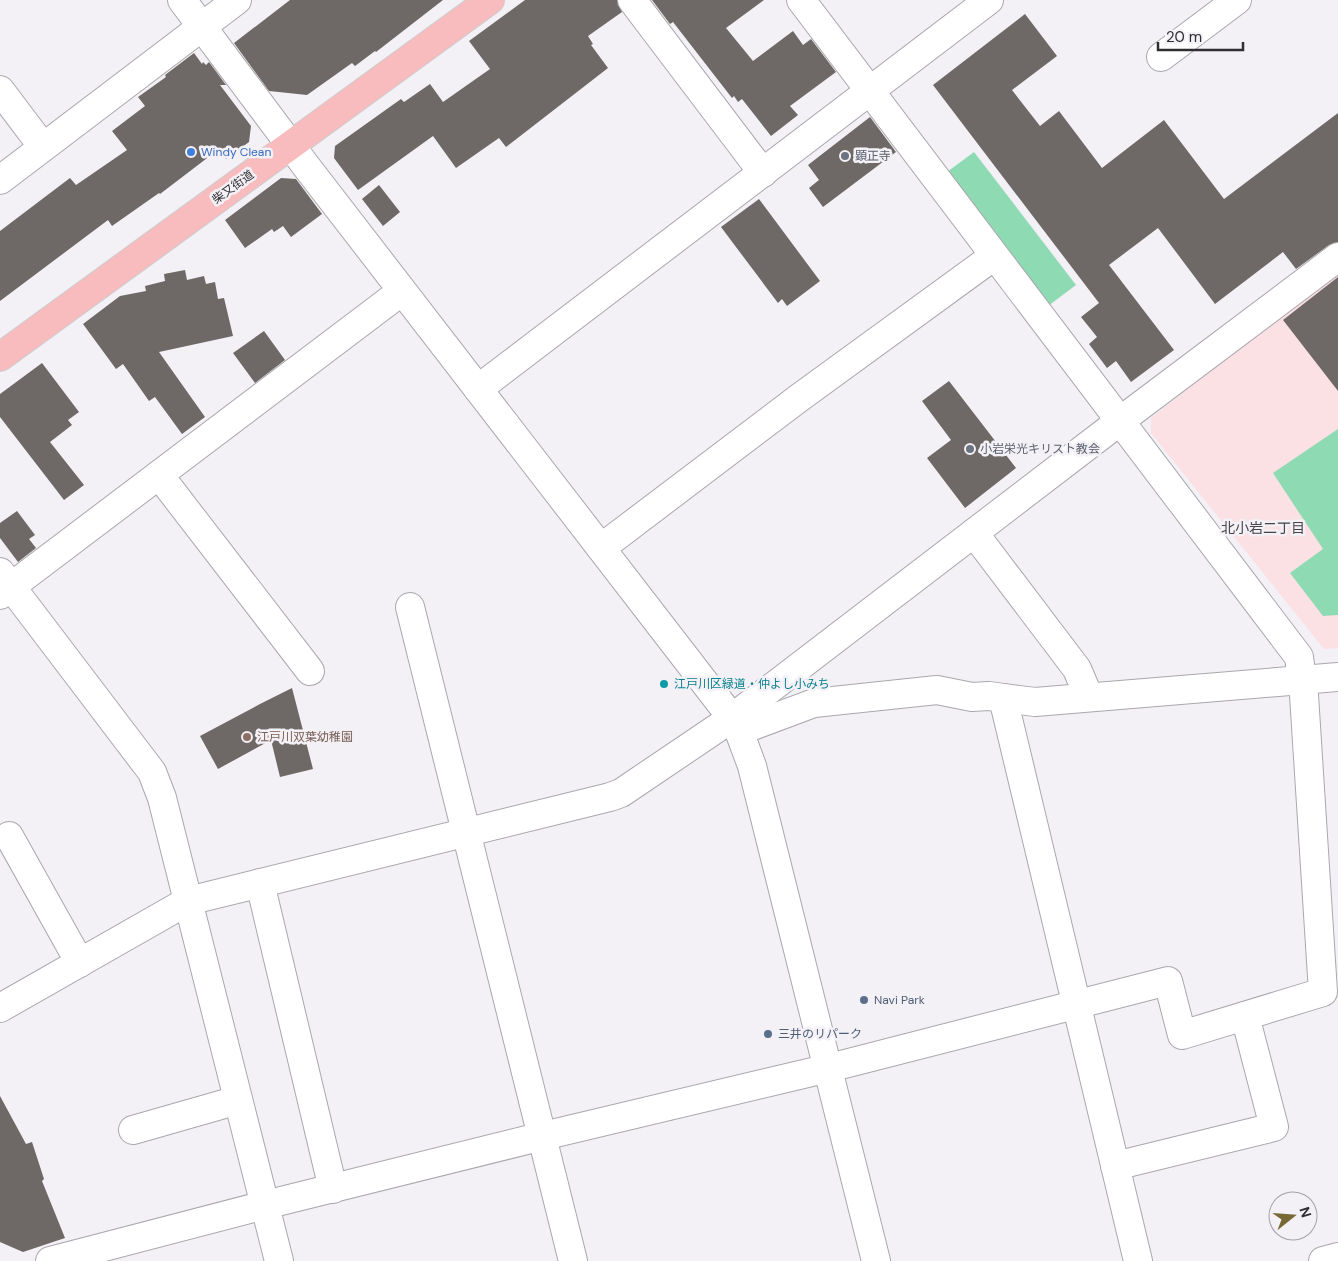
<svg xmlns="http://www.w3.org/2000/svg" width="1338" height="1261" viewBox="0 0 1338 1261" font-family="'DM Sans','Noto Sans JP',sans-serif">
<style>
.education{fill:#fbe0e4}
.green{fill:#8edab3}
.building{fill:#6e6966}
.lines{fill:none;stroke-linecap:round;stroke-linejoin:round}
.minor-casing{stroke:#aaa7ad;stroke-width:30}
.major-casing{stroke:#cdcdcd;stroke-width:30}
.minor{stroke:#fff;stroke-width:28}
.major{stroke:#f8bbbe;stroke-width:28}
.shop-dot{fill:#3f7fe0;stroke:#f3f0f6;stroke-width:2}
.worship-dot{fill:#6b7280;stroke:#f3f0f6;stroke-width:2}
.culture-dot{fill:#0f9aa8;stroke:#f3f0f6;stroke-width:2}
.education-dot{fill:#8d6e63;stroke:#f3f0f6;stroke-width:2}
.service-dot{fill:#5c6f8a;stroke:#f3f0f6;stroke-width:2}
.labels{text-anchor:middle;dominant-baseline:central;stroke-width:5;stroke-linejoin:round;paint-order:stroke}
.shop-label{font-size:12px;fill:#366cbe;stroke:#f3f0f6;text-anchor:start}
.worship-label{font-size:12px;fill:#5b616d;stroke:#f3f0f6;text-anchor:start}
.street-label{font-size:12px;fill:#2f2e30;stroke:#f3f0f6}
.culture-label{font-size:12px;fill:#0d838f;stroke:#f3f0f6;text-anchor:start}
.education-label{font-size:12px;fill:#785e54;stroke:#f3f0f6;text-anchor:start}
.service-label{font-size:12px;fill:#4e5e75;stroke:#f3f0f6;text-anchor:start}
.neighbourhood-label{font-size:14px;fill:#464449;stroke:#f3f0f6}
</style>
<rect width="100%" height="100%" fill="#f3f0f6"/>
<path class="education" d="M 1338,272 L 1338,648 L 1324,649 L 1151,433 L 1151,418 Z"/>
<g class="green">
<path d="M 974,152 L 1076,285 L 1048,306 L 947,172 Z"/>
<path d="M 1338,429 L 1338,615 L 1323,616 L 1290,573 L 1323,549 L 1273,473 Z"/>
</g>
<g class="building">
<path d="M 290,0 L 443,0 L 376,52 L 375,51 L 355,66 L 352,63 L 307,95 L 269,91 L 234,43 Z"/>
<path d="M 525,0 L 617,0 L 622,12 L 588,36 L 593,44 L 591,45 L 608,68 L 506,147 L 499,138 L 456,168 L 433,136 L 358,190 L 334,158 L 335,146 L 401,99 L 404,102 L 430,84 L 443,102 L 490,69 L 469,41 Z"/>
<path d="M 652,0 L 764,0 L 726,28 L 753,61 L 793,31 L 803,45 L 811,39 L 836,72 L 790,106 L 798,115 L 771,136 L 742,99 L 738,102 L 734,96 L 732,98 L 673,22 L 670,24 Z"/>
<path d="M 1025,14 L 1057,56 L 1012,90 L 1040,126 L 1059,111 L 1102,168 L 1164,120 L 1224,199 L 1338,113 L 1338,242 L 1329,245 L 1296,269 L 1283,252 L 1215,304 L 1158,228 L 1109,265 L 1174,350 L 1131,382 L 1116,361 L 1107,368 L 1089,344 L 1097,337 L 1081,317 L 1099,303 L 933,85 Z"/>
<path d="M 194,53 L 202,64 L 203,62 L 206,65 L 209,62 L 226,85 L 220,85 L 251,126 L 249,142 L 226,159 L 219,149 L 160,194 L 159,193 L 112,226 L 108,220 L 0,301 L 0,231 L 70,178 L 76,185 L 127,150 L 112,131 L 145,106 L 138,97 L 166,77 L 165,75 Z"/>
<path d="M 870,117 L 896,152 L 823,207 L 809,188 L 819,180 L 808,165 Z"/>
<path d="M 281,178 L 296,179 L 322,214 L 291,237 L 283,226 L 274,232 L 272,229 L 245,248 L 225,220 Z"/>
<path d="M 379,185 L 400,212 L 383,226 L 362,199 Z"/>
<path d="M 759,199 L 820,281 L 787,306 L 782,299 L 778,303 L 721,227 Z"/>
<path d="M 185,270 L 187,280 L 204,276 L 206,284 L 215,282 L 218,299 L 224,298 L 233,336 L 159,352 L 205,417 L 182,434 L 155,397 L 149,401 L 123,364 L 116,369 L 83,324 L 120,296 L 146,291 L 145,286 L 165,281 L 164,274 Z"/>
<path d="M 1338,277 L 1338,391 L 1283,320 Z"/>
<path d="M 264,331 L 285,360 L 255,383 L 233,353 Z"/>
<path d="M 42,363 L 79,412 L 68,420 L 72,425 L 50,442 L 84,485 L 64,500 L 0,417 L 0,394 Z"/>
<path d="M 949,381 L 1016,468 L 965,508 L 927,458 L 951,440 L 922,401 Z"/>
<path d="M 17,511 L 35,535 L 29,539 L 36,548 L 18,562 L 0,538 L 0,523 Z"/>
<path d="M 292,688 L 313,769 L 280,777 L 271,740 L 218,769 L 200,736 L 260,704 Z"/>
<path d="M 0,1096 L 26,1144 L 32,1142 L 44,1179 L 42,1181 L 65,1238 L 23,1252 L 0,1242 Z"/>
</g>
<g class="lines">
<g class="minor-casing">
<g id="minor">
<path d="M 182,0 L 306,166 L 732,718 L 739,731 L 752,766 L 876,1261"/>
<path d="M 632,0 L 763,173"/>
<path d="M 1161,57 L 1237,0"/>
<path d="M 0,90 L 43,147"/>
<path d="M 0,180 L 237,0"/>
<path d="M 478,389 L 989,0"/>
<path d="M 159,475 L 310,671"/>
<path d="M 974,533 L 1077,669 L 1089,697"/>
<path d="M 601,548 L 799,398 L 994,256"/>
<path d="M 0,572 L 152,772 L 162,798 L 279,1261"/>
<path d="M 0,595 L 402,291"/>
<path d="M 410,607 L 573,1261"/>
<path d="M 1003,698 L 1138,1261"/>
<path d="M 739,731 L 814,703 L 937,690 L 972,697 L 989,696 L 1035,702 L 1338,677"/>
<path d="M 9,836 L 80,963"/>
<path d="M 260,883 L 333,1189"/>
<path d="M 0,1008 L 188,901 L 610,797 L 621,793 L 732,718 L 1120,421 L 1338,257"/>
<path d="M 133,1130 L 238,1100"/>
<path d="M 1115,1166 L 1274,1127 L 1245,1016"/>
<path d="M 50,1261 L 265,1205 L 543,1136 L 829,1068 L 1168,981 L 1182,1035 L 1323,992 L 1304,695 L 1299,657 L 801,0"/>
<path d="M 1323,1261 L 1338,1257"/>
</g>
</g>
<g class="major-casing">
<path id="major" d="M 0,357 L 490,0"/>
</g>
<use href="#minor" class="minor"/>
<use href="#major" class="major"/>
</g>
<circle class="shop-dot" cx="191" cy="152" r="5"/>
<g class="worship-dot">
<circle cx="845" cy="156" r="5"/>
<circle cx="970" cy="449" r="5"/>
</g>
<circle class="culture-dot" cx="664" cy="684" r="5"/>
<circle class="education-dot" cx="247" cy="737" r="5"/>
<g class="service-dot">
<circle cx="864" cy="1000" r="5"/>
<circle cx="768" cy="1034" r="5"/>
</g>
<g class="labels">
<g class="shop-label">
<text x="201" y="152">Windy Clean</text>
</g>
<g class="worship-label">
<text x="855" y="156">顕正寺</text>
<text x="980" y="449">小岩栄光キリスト教会</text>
</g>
<g class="street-label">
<text transform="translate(233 187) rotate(-36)">柴又街道</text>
</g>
<g class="culture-label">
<text x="674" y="684">江戸川区緑道・仲よし小みち</text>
</g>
<g class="education-label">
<text x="257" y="737">江戸川双葉幼稚園</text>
</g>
<g class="service-label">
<text x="874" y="1000">Navi Park</text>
<text x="778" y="1034">三井のリパーク</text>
</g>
<g class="neighbourhood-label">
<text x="1263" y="528">北小岩二丁目</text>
</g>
</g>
<g transform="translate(1293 1216) rotate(73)"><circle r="24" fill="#f3f0f6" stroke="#a5a2a7"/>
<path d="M0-4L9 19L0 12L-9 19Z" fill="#776835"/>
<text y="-8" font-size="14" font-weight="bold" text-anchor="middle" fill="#2f2e30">N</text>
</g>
<path d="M1158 42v8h85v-8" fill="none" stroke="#2f2e30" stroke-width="2.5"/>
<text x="1166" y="42" font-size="15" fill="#2f2e30" stroke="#f3f0f6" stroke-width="4" paint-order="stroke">20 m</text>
</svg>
